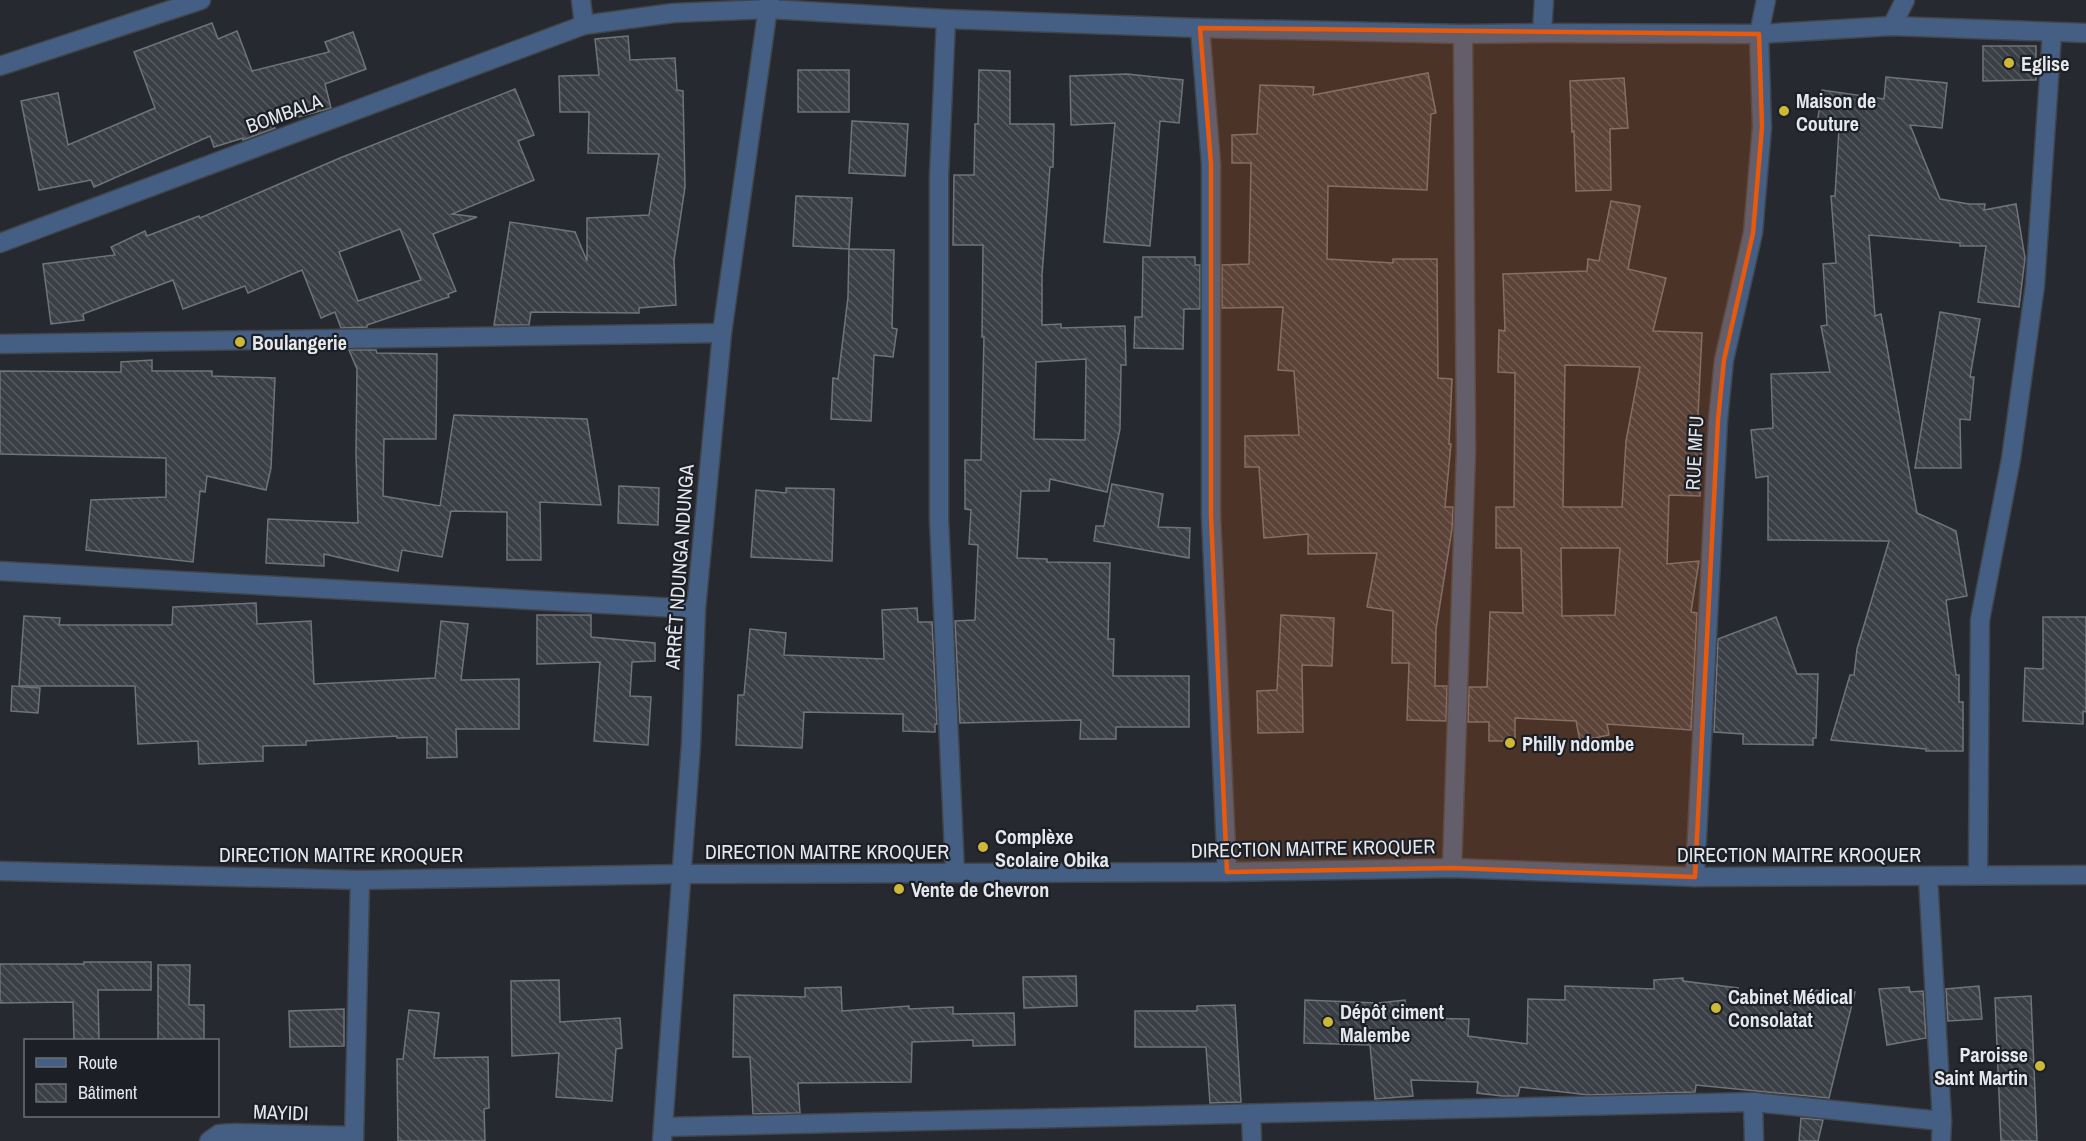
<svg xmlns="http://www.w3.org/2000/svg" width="2086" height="1141" viewBox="0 0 2086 1141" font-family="'Archivo Narrow',sans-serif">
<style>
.building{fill:url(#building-back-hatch);stroke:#6f747b;stroke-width:1.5;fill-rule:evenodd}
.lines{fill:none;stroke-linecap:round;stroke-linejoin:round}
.street-casing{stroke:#41454a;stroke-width:21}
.street{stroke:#445f83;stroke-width:18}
.marked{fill:#e8590c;fill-opacity:0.2;stroke:#e8590c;stroke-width:4.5;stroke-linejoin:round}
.poi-dot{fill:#ceb837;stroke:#1c2026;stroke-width:2}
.labels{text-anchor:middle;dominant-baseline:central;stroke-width:4.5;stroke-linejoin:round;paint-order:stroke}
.poi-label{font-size:20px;font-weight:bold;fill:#e5e8ec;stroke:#1c2026;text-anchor:start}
.street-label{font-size:20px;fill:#e5e8ec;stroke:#1c2026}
</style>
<defs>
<pattern id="building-back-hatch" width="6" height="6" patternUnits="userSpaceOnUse" patternTransform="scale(1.5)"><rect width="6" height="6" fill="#3a3e45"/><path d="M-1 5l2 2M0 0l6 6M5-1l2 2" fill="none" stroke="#565a60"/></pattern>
</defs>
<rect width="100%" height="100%" fill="#262a30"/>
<g class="building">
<path d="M 212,23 L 218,39 L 237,31 L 252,71 L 329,52 L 325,42 L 353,32 L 366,69 L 325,84 L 331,108 L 273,124 L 275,128 L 243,140 L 243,138 L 214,147 L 210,136 L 94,187 L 91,180 L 39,190 L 21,101 L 58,93 L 68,145 L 155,108 L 134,52 Z"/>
<path d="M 628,36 L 630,60 L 675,58 L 677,90 L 683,91 L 685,187 L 674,260 L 676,305 L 639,308 L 639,313 L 531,312 L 529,325 L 494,325 L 510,222 L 575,232 L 587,261 L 587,218 L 649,215 L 659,154 L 588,153 L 589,112 L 560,112 L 559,76 L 599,75 L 595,39 Z"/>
<path d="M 1983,46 L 2036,46 L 2036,80 L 1983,81 Z"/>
<rect x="798" y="70" width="51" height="42"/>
<path d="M 979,70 L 1010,71 L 1010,124 L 1054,124 L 1053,167 L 1050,167 L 1042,275 L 1042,325 L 1061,324 L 1061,328 L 1125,326 L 1126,365 L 1121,365 L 1120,429 L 1107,492 L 1050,479 L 1049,491 L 1021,491 L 1017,558 L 1047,559 L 1047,562 L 1110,563 L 1108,639 L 1114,639 L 1113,676 L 1189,676 L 1189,727 L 1116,727 L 1116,739 L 1080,739 L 1081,720 L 960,723 L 955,621 L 975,620 L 978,545 L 969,544 L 971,510 L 965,509 L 965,460 L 981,460 L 984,337 L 982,337 L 983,245 L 953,245 L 954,175 L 974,175 L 975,124 L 978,124 ZM 1086,359 L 1085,440 L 1034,439 L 1036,362 Z"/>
<path d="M 1428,73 L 1436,113 L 1431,114 L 1427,190 L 1328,186 L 1327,259 L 1393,263 L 1393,259 L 1437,259 L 1438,378 L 1452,379 L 1449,444 L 1451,444 L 1445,507 L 1453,507 L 1452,529 L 1436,629 L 1435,686 L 1447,686 L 1446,721 L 1407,720 L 1409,663 L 1392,663 L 1393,611 L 1367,607 L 1377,553 L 1308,554 L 1308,534 L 1264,538 L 1259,467 L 1245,467 L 1245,436 L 1299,435 L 1294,371 L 1278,370 L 1283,307 L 1222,308 L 1222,265 L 1249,264 L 1251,163 L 1232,163 L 1232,135 L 1257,134 L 1260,85 L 1314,87 L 1313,95 Z"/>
<path d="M 1127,74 L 1183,80 L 1179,123 L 1160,121 L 1150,246 L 1104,242 L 1115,123 L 1071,125 L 1070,76 Z"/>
<path d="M 1886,77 L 1947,83 L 1942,128 L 1910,125 L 1940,199 L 1969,204 L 1985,204 L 1984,210 L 2016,204 L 2025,258 L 2019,307 L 1978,302 L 1986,246 L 1960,246 L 1960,243 L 1869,235 L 1875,316 L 1881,314 L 1917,513 L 1956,531 L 1967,596 L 1946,600 L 1956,675 L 1959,675 L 1959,702 L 1963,702 L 1963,751 L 1926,751 L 1926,749 L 1831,740 L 1850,675 L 1854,675 L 1857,649 L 1889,541 L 1768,540 L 1768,476 L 1756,478 L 1751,430 L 1773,428 L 1771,374 L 1830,372 L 1821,326 L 1827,325 L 1823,264 L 1836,263 L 1831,196 L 1835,196 L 1839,128 L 1817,125 L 1822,90 L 1884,99 Z"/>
<path d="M 1624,78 L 1628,128 L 1610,129 L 1611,190 L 1576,191 L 1574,131 L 1572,132 L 1570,81 Z"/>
<path d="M 515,89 L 534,135 L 518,141 L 534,180 L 452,214 L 477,217 L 433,234 L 456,291 L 448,294 L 449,297 L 367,325 L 367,327 L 341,328 L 335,312 L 321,318 L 302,270 L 248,293 L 245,286 L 183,309 L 173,280 L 83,314 L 84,320 L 51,324 L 43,264 L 115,255 L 111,247 L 145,231 L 147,236 L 199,216 L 200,218 L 340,158 ZM 400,229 L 421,280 L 358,301 L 339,252 Z"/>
<path d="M 852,121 L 908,124 L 905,176 L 849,173 Z"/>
<path d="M 796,196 L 852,198 L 849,249 L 793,246 Z"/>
<path d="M 1611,201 L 1640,206 L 1628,269 L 1666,278 L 1653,331 L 1702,333 L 1697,436 L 1702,436 L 1700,496 L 1669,495 L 1667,564 L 1699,561 L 1691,612 L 1697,613 L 1691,730 L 1607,724 L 1609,735 L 1580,741 L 1576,721 L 1515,718 L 1515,741 L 1489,741 L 1489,722 L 1468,722 L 1469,687 L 1487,687 L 1490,612 L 1523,613 L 1521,548 L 1496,548 L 1496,507 L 1514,507 L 1515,373 L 1498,372 L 1499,330 L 1505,331 L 1503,274 L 1587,271 L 1588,259 L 1599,261 ZM 1565,365 L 1640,367 L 1626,441 L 1622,507 L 1563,507 ZM 1561,548 L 1620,548 L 1615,615 L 1562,616 Z"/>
<path d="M 849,249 L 894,250 L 892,328 L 897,329 L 893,357 L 874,355 L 871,421 L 831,419 L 833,378 L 838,379 L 848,297 Z"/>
<path d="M 1143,257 L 1195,257 L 1195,265 L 1200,265 L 1200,309 L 1184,309 L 1183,349 L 1134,348 L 1135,317 L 1142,317 Z"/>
<path d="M 1940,312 L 1980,319 L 1970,377 L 1974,377 L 1970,420 L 1960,419 L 1961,468 L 1915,468 Z"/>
<path d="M 349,350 L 376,350 L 377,353 L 437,354 L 436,439 L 384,439 L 383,496 L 440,506 L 454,415 L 587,419 L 601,505 L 540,502 L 541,560 L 507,560 L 507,512 L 451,511 L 442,557 L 402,550 L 398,571 L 324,554 L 324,566 L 266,563 L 268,519 L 358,523 L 356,454 L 357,369 Z"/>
<path d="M 152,360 L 152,371 L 212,371 L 212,376 L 275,378 L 271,468 L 266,490 L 207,476 L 205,492 L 200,491 L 193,562 L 86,550 L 91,500 L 166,497 L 166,458 L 0,454 L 0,371 L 121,372 L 121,362 Z"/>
<path d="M 1112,484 L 1163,494 L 1158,527 L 1190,528 L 1189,558 L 1094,541 L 1096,526 L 1104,526 Z"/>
<path d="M 619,486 L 659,488 L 658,525 L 618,523 Z"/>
<path d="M 786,488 L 834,489 L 832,561 L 751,557 L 756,490 L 786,493 Z"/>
<path d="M 256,603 L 257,624 L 311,621 L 314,684 L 435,678 L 441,621 L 468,624 L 461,680 L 519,679 L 519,729 L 456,729 L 457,757 L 427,758 L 427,737 L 397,738 L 397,736 L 306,741 L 306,745 L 263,746 L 263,761 L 199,764 L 198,741 L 138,744 L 135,686 L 19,686 L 24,616 L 60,618 L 59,625 L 172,625 L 173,607 Z"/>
<path d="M 917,608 L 918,622 L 932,622 L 937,724 L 935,724 L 935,732 L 903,731 L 903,714 L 804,712 L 802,748 L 736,745 L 738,695 L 744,695 L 750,629 L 786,633 L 784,655 L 884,659 L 882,610 Z"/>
<path d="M 537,615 L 591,615 L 591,637 L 655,643 L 655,661 L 632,662 L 630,696 L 651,697 L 648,745 L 594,741 L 600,662 L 537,664 Z"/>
<path d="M 1281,615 L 1334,618 L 1332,666 L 1302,665 L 1303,732 L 1258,733 L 1257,691 L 1277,690 Z"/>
<path d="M 1776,617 L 1797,674 L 1818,674 L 1816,738 L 1813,738 L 1813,745 L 1743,744 L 1743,734 L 1714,732 L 1718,639 Z"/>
<path d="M 2043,617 L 2086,617 L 2086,712 L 2083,711 L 2083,724 L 2023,721 L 2025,668 L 2043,669 Z"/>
<path d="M 12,686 L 40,688 L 38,713 L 11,711 Z"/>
<path d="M 84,962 L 151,962 L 151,990 L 98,990 L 99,1041 L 74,1041 L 73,1002 L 0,1003 L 0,964 L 84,964 Z"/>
<path d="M 158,965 L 190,965 L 189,1005 L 204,1005 L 204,1041 L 158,1041 Z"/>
<path d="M 1076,976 L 1077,1006 L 1024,1008 L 1023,977 Z"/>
<path d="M 1683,978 L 1683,981 L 1738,988 L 1736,997 L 1811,1002 L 1815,990 L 1829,994 L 1855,992 L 1829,1098 L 1696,1085 L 1695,1092 L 1589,1095 L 1520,1087 L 1518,1096 L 1502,1096 L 1477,1093 L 1478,1082 L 1411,1080 L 1413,1096 L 1375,1099 L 1370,1045 L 1304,1043 L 1305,1000 L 1378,1003 L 1405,1000 L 1407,1018 L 1469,1019 L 1468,1036 L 1527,1044 L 1528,999 L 1565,1000 L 1565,986 L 1654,989 L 1654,980 Z"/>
<path d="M 559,980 L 560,1022 L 620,1018 L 622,1048 L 616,1049 L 612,1101 L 556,1097 L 559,1053 L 512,1056 L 511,981 Z"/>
<path d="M 1979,986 L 1982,1019 L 1948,1021 L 1946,989 Z"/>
<path d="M 841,987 L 842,1011 L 909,1006 L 909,1009 L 953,1007 L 953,1014 L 1014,1013 L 1015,1045 L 973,1046 L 973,1040 L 912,1042 L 911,1082 L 798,1083 L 800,1113 L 753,1114 L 750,1057 L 733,1057 L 734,995 L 805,997 L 805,988 Z"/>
<path d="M 1909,987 L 1910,992 L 1923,991 L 1926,1038 L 1887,1045 L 1879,989 Z"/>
<path d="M 2031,996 L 2037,1141 L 2001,1141 L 1995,998 Z"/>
<path d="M 1235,1005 L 1241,1102 L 1210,1103 L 1206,1047 L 1135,1047 L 1135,1011 L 1197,1011 L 1197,1006 Z"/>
<path d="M 344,1009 L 344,1046 L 290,1047 L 289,1011 Z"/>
<path d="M 409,1010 L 439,1013 L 434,1058 L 488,1057 L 489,1108 L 484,1109 L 485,1141 L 398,1141 L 397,1059 L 403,1059 Z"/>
<path d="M 1801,1118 L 1823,1120 L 1818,1141 L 1799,1141 Z"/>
</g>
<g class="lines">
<g class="street-casing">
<g id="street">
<path d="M 581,0 L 584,25"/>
<path d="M 946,19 L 939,176 L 939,519 L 955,873"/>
<path d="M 1892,26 L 1905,0"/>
<path d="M 1200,28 L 1211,164 L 1211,516 L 1227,872"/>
<path d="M 1542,33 L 1544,0"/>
<path d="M 0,66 L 201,0"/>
<path d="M 0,243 L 584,25 L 673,13 L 768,9 L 946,19 L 1200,28 L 1463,34 L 1542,33 L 1759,34 L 1892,26 L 2086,33"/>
<path d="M 0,344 L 722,333"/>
<path d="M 0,571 L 696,609"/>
<path d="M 1452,868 L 1466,450 L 1463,34"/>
<path d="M 0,871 L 360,880 L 682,874 L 1227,872 L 1452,868 L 1695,877 L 2086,875"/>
<path d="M 1978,874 L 1980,620 L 2011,459 L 2035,285 L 2052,33"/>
<path d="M 1695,877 L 1718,420 L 1724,360 L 1753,233 L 1762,127 L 1759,34 L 1766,0"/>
<path d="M 1928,877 L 1942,1121 L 1941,1141"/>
<path d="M 1753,1102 L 1754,1141"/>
<path d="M 1251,1114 L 1252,1141"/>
<path d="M 663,1127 L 1753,1102 L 1942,1121"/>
<path d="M 209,1141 L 219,1134 L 236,1133 L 354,1136"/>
<path d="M 354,1141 L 360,880"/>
<path d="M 662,1141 L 691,744 L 696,609 L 722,333 L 769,0"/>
</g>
</g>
<use href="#street" class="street"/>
</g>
<path class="marked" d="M 1200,28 L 1759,34 L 1762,127 L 1753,233 L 1724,360 L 1718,420 L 1695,877 L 1452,868 L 1227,872 L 1211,516 L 1211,164 Z"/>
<g class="poi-dot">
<circle cx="2009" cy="63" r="6"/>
<circle cx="1784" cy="111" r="6"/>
<circle cx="240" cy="342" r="6"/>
<circle cx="1510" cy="743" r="6"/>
<circle cx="983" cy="847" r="6"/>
<circle cx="899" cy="889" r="6"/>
<circle cx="1716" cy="1008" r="6"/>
<circle cx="1328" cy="1022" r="6"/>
<circle cx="2040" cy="1066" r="6"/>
</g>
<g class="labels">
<g class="poi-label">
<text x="2021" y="63">Eglise</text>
<text x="1796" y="100">Maison de<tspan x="1796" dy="23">Couture</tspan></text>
<text x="252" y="342">Boulangerie</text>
<text x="1522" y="743">Philly ndombe</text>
<text x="995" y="836">Complèxe<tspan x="995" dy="23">Scolaire Obika</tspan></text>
<text x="911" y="889">Vente de Chevron</text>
<text x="1728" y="996">Cabinet Médical<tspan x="1728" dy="23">Consolatat</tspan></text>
<text x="1340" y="1011">Dépôt ciment<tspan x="1340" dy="23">Malembe</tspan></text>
<text x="2028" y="1054" text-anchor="end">Paroisse<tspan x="2028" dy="23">Saint Martin</tspan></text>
</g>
<g class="street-label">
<text transform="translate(284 113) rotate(-20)">BOMBALA</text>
<text transform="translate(1694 453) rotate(-87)">RUE MFU</text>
<text transform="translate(679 567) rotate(-86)">ARRÊT NDUNGA NDUNGA</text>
<text transform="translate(1313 848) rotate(-1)">DIRECTION MAITRE KROQUER</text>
<text x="827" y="851">DIRECTION MAITRE KROQUER</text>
<text x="341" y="854">DIRECTION MAITRE KROQUER</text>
<text x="1799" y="854">DIRECTION MAITRE KROQUER</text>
<text transform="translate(281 1112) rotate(2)">MAYIDI</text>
</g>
</g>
<rect x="24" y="1039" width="195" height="78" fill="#1c2026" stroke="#6c7075" stroke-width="1.5"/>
<rect x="36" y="1058" width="30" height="9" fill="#445f83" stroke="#6c7075" stroke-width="1.5"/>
<text x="78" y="1069" font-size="18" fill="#e5e8ec">Route</text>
<rect x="36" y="1084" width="30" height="18" fill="url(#building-back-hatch)" stroke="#6c7075" stroke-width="1.5"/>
<text x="78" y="1099" font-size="18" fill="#e5e8ec">Bâtiment</text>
</svg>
